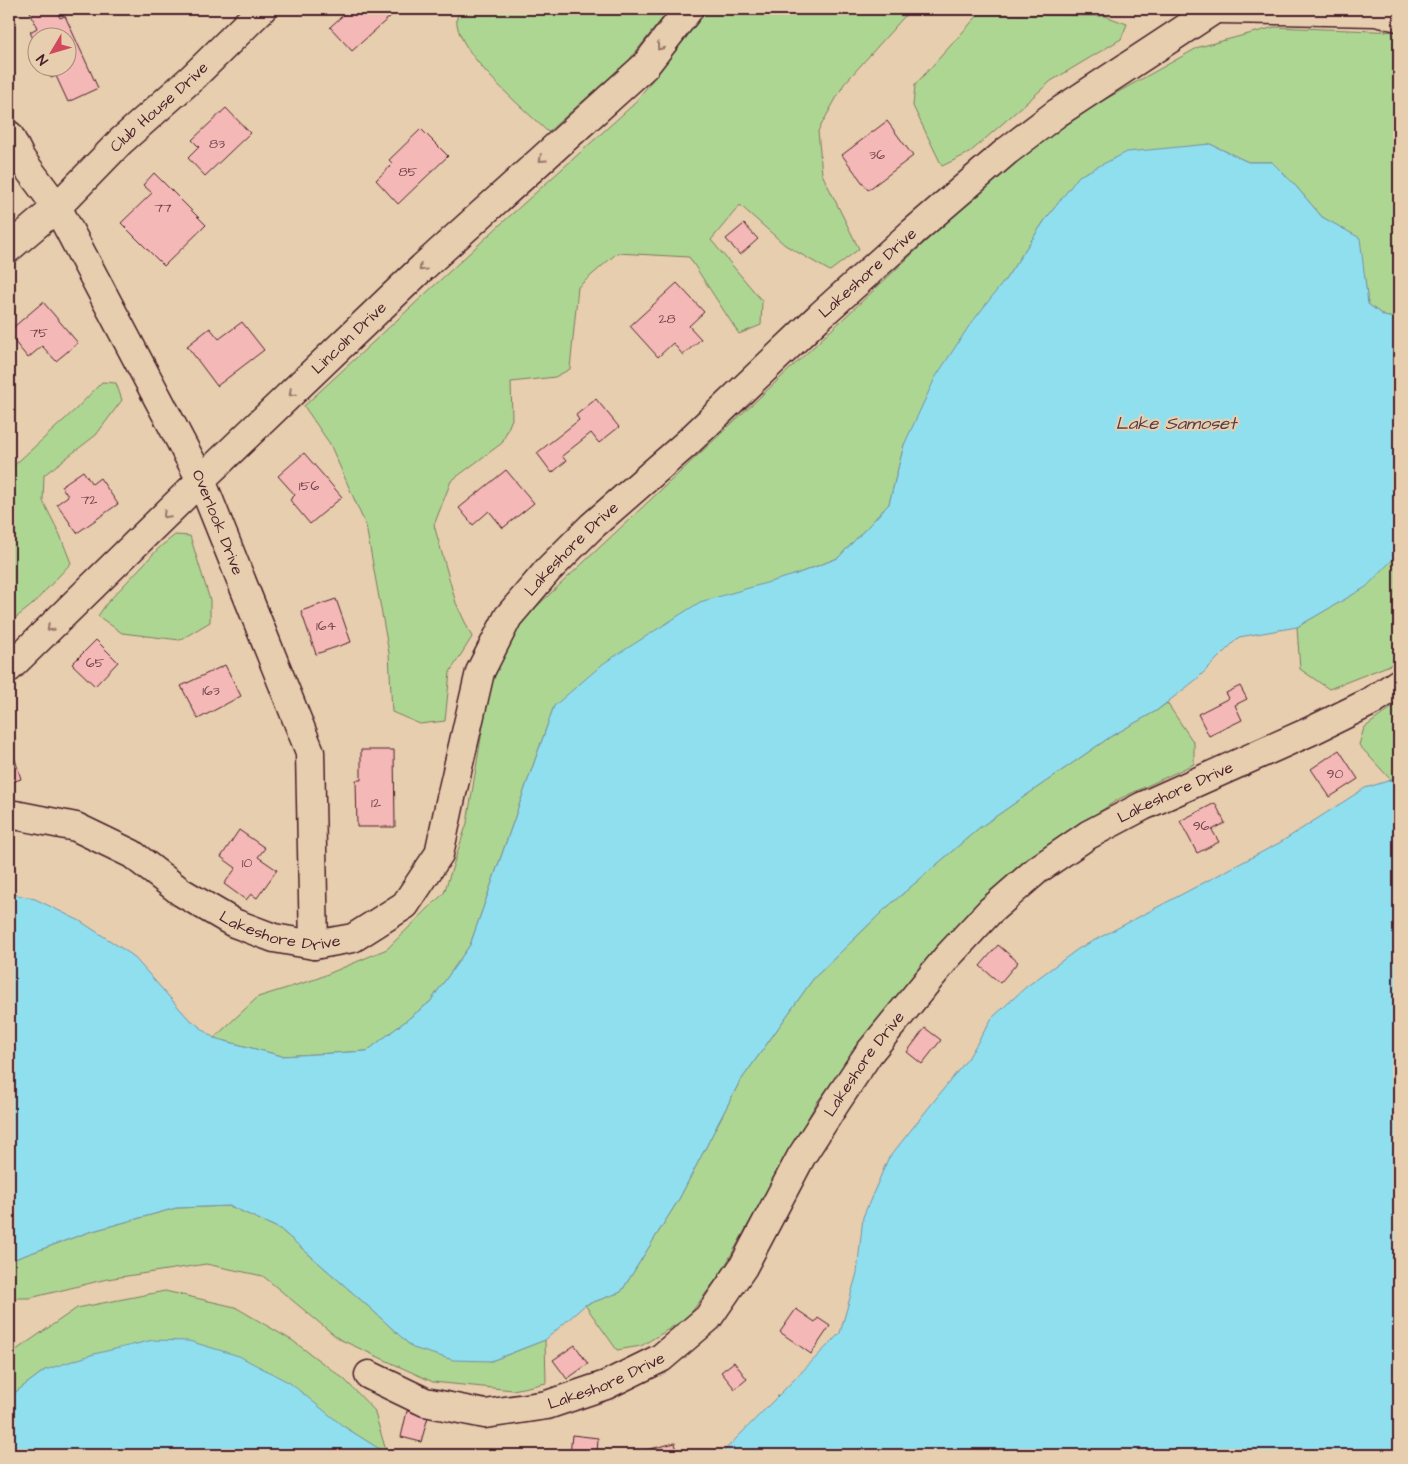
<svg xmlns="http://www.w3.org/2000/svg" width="1408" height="1464" viewBox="0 0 1408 1464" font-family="'Architects Daughter',sans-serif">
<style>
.green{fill:#aed693;stroke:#7c7a5f}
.water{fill:#90dfef;stroke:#7492a1}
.building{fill:#f4b8b6;stroke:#4a1f2b}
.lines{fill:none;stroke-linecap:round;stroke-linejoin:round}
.minor-casing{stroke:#4a1f2b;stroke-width:31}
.minor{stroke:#e6ceae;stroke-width:28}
.oneway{stroke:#98766c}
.labels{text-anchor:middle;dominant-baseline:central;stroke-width:4.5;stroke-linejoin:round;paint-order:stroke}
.number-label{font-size:14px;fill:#74454e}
.street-label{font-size:16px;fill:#4a1f2b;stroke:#e6ceae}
.water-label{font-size:18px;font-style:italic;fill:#543c48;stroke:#e6ceae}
</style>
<rect width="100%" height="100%" fill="#e6ceae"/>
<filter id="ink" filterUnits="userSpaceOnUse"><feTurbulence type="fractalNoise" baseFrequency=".02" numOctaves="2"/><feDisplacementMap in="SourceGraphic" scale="10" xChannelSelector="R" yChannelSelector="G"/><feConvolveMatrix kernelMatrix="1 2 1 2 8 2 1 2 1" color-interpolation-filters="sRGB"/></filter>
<g filter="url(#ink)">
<g class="green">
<path d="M 459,9 L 670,9 L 629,60 L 548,132 C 524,109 461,56 457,24 C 456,19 458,13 459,9 Z"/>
<path d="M 708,9 L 911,9 L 844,84 L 818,131 L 822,174 L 859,249 L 830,271 L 785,245 L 740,205 L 711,240 L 762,301 L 761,325 L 739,334 L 689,257 L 617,253 L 578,287 L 570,369 L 555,377 L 511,382 L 512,419 L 502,443 L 451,481 L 434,525 L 456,603 L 472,637 L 450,672 L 445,721 L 420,724 L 392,712 L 389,653 L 366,526 L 330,444 L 304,406 L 502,223 L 633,105 Z"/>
<path d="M 979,14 L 1105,16 L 1127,24 L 1121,39 L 1051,81 L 969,153 L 942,166 L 913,106 L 915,85 Z"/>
<path d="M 1275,27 L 1399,32 L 1399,319 L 1384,316 L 1368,304 L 1359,238 L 1322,217 L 1294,184 L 1272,162 L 1248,162 L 1210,144 L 1176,149 L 1080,176 L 1045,220 L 1005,280 L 904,445 L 889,504 L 838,558 L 794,575 L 554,706 L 470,945 L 430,1002 L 367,1051 L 282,1056 L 214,1038 L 258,997 L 316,979 L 387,949 L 444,893 L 467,823 L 489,689 L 518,624 L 1003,169 L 1095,105 L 1199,47 Z"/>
<path d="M 102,382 L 116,383 L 122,400 L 96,435 L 44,475 L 43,501 L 60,535 L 71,563 L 32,605 L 9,623 L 9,470 L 75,410 Z"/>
<path d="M 175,535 L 190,536 L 210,600 L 210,622 L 180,640 L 122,633 L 98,616 L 107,603 L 160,547 Z"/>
<path d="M 1399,553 L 1399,658 L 1390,665 L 1329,689 L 1300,669 L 1297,627 L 1365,587 Z"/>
<path d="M 1399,702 L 1399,774 L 1391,780 L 1359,745 L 1364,728 Z"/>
<path d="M 1167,703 L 1194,743 L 1194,764 L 1117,800 L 1016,868 L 912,978 L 817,1102 L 721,1273 L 687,1318 L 641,1346 L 617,1350 L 585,1305 L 621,1292 L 679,1199 L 739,1083 L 813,979 L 885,909 L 979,828 L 1110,737 L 1156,711 Z"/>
<path d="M 230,1206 L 280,1229 L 369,1307 L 413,1348 L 491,1361 L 545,1340 L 546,1383 L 513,1390 L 433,1382 L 339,1339 L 263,1276 L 206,1264 L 107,1279 L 30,1298 L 9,1298 L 9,1261 L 89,1232 L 176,1208 Z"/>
<path d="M 165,1291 L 235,1307 L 293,1341 L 344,1379 L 374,1410 L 387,1454 L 343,1426 L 45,1370 L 9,1397 L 9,1355 L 77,1308 Z"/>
</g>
<g class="water">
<path d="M 1210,144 L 1248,162 L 1272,162 L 1294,184 L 1322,217 L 1360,238 L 1368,304 L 1384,316 L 1399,319 L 1399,553 L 1366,587 L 1297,627 L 1239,637 L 1197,679 L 1156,711 L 1110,737 L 979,828 L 885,909 L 813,979 L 739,1083 L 679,1199 L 621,1292 L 585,1305 L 545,1340 L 491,1361 L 453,1360 L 413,1348 L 369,1307 L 280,1229 L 230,1206 L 176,1208 L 89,1232 L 9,1261 L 9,893 L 35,899 L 80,921 L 132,955 L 187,1017 L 214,1038 L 282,1056 L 367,1051 L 430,1002 L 470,945 L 554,706 L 604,663 L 700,602 L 794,575 L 838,558 L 889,504 L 904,445 L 935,378 L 969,326 L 1005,280 L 1045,220 L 1079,176 L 1127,152 Z"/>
<path d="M 1399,774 L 1399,1455 L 720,1455 L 840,1333 L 857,1273 L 863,1217 L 888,1159 L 969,1057 L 992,1018 L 1026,987 L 1078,949 L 1281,842 L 1365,788 L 1391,780 Z"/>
<path d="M 153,1340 L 189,1341 L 239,1356 L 290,1383 L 343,1426 L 389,1455 L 9,1455 L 9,1397 L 45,1370 L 94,1354 Z"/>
</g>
<g class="building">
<path d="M 29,9 L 56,9 L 60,18 L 65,16 L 98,88 L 68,102 L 56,76 L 51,78 L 46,68 L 68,68 L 68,38 L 38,38 L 38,49 L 30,32 L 37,28 Z"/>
<path d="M 350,9 L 388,9 L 393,14 L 352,51 L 330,27 Z"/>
<path d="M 226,108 L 250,133 L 205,176 L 188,158 L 199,147 L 192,140 Z"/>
<path d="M 887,121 L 913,156 L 868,190 L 842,155 Z"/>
<path d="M 421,129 L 448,156 L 398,204 L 376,180 L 393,164 L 389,160 Z"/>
<path d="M 154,173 L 206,225 L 164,266 L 121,223 L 152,193 L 143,185 Z"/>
<path d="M 744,224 L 758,239 L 740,255 L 726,239 Z"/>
<path d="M 677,283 L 704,312 L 689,326 L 701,339 L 683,355 L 673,343 L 658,357 L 630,326 Z"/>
<path d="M 43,302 L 78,343 L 56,361 L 42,346 L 28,358 L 9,335 L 9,331 Z"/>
<path d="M 242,322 L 264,350 L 217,386 L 187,346 L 210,328 L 219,339 Z"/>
<path d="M 596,399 L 619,427 L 599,443 L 591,433 L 562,456 L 566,461 L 552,473 L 537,453 L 579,420 L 576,415 Z"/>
<path d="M 304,453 L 342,497 L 310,524 L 290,500 L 295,495 L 278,476 Z"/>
<path d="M 506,470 L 534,503 L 503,528 L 489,511 L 473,525 L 459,508 Z"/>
<path d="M 83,471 L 92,484 L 100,478 L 118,504 L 77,533 L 57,504 L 68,496 L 61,486 Z"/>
<path d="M 336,599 L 351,642 L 316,654 L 301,611 Z"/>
<path d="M 96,640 L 118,662 L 95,686 L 72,664 Z"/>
<path d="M 225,665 L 241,696 L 198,719 L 181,686 Z"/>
<path d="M 1240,686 L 1247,699 L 1235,705 L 1242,720 L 1209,736 L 1198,714 L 1229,698 L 1226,693 Z"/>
<path d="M 9,743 L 10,743 L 21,779 L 9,783 Z"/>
<path d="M 361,750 L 394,750 L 395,827 L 357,827 L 356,780 L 361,780 Z"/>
<path d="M 1339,750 L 1358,779 L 1330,797 L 1311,769 Z"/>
<path d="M 1215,803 L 1225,823 L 1212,830 L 1219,842 L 1197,853 L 1180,821 Z"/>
<path d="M 239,830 L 265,848 L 258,857 L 277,870 L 257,898 L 251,894 L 246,900 L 224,884 L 236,868 L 221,857 Z"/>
<path d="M 998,945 L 1018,962 L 1000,983 L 980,966 Z"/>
<path d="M 925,1028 L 941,1040 L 922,1064 L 907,1052 Z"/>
<path d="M 796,1309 L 815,1322 L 818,1318 L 830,1326 L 811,1354 L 780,1332 Z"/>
<path d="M 575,1345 L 588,1364 L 567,1379 L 553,1360 Z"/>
<path d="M 734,1362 L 747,1379 L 735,1389 L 721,1372 Z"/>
<path d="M 407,1411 L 428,1417 L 421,1442 L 401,1437 Z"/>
<path d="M 572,1435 L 598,1438 L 597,1455 L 570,1455 Z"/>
<path d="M 675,1443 L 678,1455 L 629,1455 L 629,1454 Z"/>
</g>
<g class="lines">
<g class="minor-casing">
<g id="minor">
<path d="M 1220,9 L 1376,12 L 1399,17"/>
<path id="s1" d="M 9,135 L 21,159 L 57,207 L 201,480 L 310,752 L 314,945"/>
<path id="s2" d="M 9,248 L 57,207 L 120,142 L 192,78 L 262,9"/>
<path id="s3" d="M 9,668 L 209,472 L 423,267 L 645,66 L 689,9"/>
<path id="s4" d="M 9,815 L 15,815 L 76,827 L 132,854 L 181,892 L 234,923 L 274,938 L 314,945 L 353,938 L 405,905 L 439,854 L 452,793 L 480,672 L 508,617 L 548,570 L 592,526 L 686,444 L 821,315 L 913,232 L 1007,151 L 1057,113 L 1215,9"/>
<path id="s5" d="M 369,1375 L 425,1402 L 485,1414 L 547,1405 L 606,1385 L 661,1358 L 708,1318 L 743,1267 L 801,1157 L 835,1104 L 869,1053 L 948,956 L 990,911 L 1037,870 L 1088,835 L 1143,806 L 1313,730 L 1370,702 L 1399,683"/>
</g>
</g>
<use href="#minor" class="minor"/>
</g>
<defs><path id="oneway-chevron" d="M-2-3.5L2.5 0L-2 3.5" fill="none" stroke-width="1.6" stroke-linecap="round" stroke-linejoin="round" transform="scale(1.25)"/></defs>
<g class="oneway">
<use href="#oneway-chevron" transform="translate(660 47) rotate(128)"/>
<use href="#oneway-chevron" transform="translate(542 159) rotate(138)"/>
<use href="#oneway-chevron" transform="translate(422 268) rotate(137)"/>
<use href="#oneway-chevron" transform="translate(292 393) rotate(136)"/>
<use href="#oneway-chevron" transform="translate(166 515) rotate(135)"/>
<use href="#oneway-chevron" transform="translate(50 628) rotate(136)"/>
</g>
</g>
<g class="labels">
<g class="number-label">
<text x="217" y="144">83</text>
<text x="877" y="155">36</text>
<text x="408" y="172">85</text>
<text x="163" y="208">77</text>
<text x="667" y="319">28</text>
<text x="39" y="333">75</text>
<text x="309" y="486">156</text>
<text x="89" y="500">72</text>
<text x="326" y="626">164</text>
<text x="95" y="663">65</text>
<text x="211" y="691">163</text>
<text x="1335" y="774">90</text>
<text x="376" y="803">12</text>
<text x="1201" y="826">96</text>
<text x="247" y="863">10</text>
</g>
<g class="street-label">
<text stroke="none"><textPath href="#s2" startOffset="206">Club House Drive</textPath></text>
<text stroke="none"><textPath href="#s4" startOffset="1246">Lakeshore Drive</textPath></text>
<text stroke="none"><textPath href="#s3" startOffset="474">Lincoln Drive</textPath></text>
<text stroke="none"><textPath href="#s1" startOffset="441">Overlook Drive</textPath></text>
<text stroke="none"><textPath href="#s4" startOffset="841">Lakeshore Drive</textPath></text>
<text stroke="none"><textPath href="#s5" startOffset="1090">Lakeshore Drive</textPath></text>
<text stroke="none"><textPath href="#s4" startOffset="301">Lakeshore Drive</textPath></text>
<text stroke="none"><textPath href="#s5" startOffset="670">Lakeshore Drive</textPath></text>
<text stroke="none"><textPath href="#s5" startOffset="250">Lakeshore Drive</textPath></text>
</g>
<g class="water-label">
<text x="1176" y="423">Lake Samoset</text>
</g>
</g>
<rect width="1408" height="1464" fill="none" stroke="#e6ceae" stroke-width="30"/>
<rect x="15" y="15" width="1378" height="1434" fill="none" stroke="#4a1f2b" stroke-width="2" filter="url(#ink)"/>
<g transform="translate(52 52) rotate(232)"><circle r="24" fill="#e6ceae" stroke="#a8887a"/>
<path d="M0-4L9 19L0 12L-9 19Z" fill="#d1495b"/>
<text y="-8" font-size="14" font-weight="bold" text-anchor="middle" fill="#4a1f2b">N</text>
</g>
</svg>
